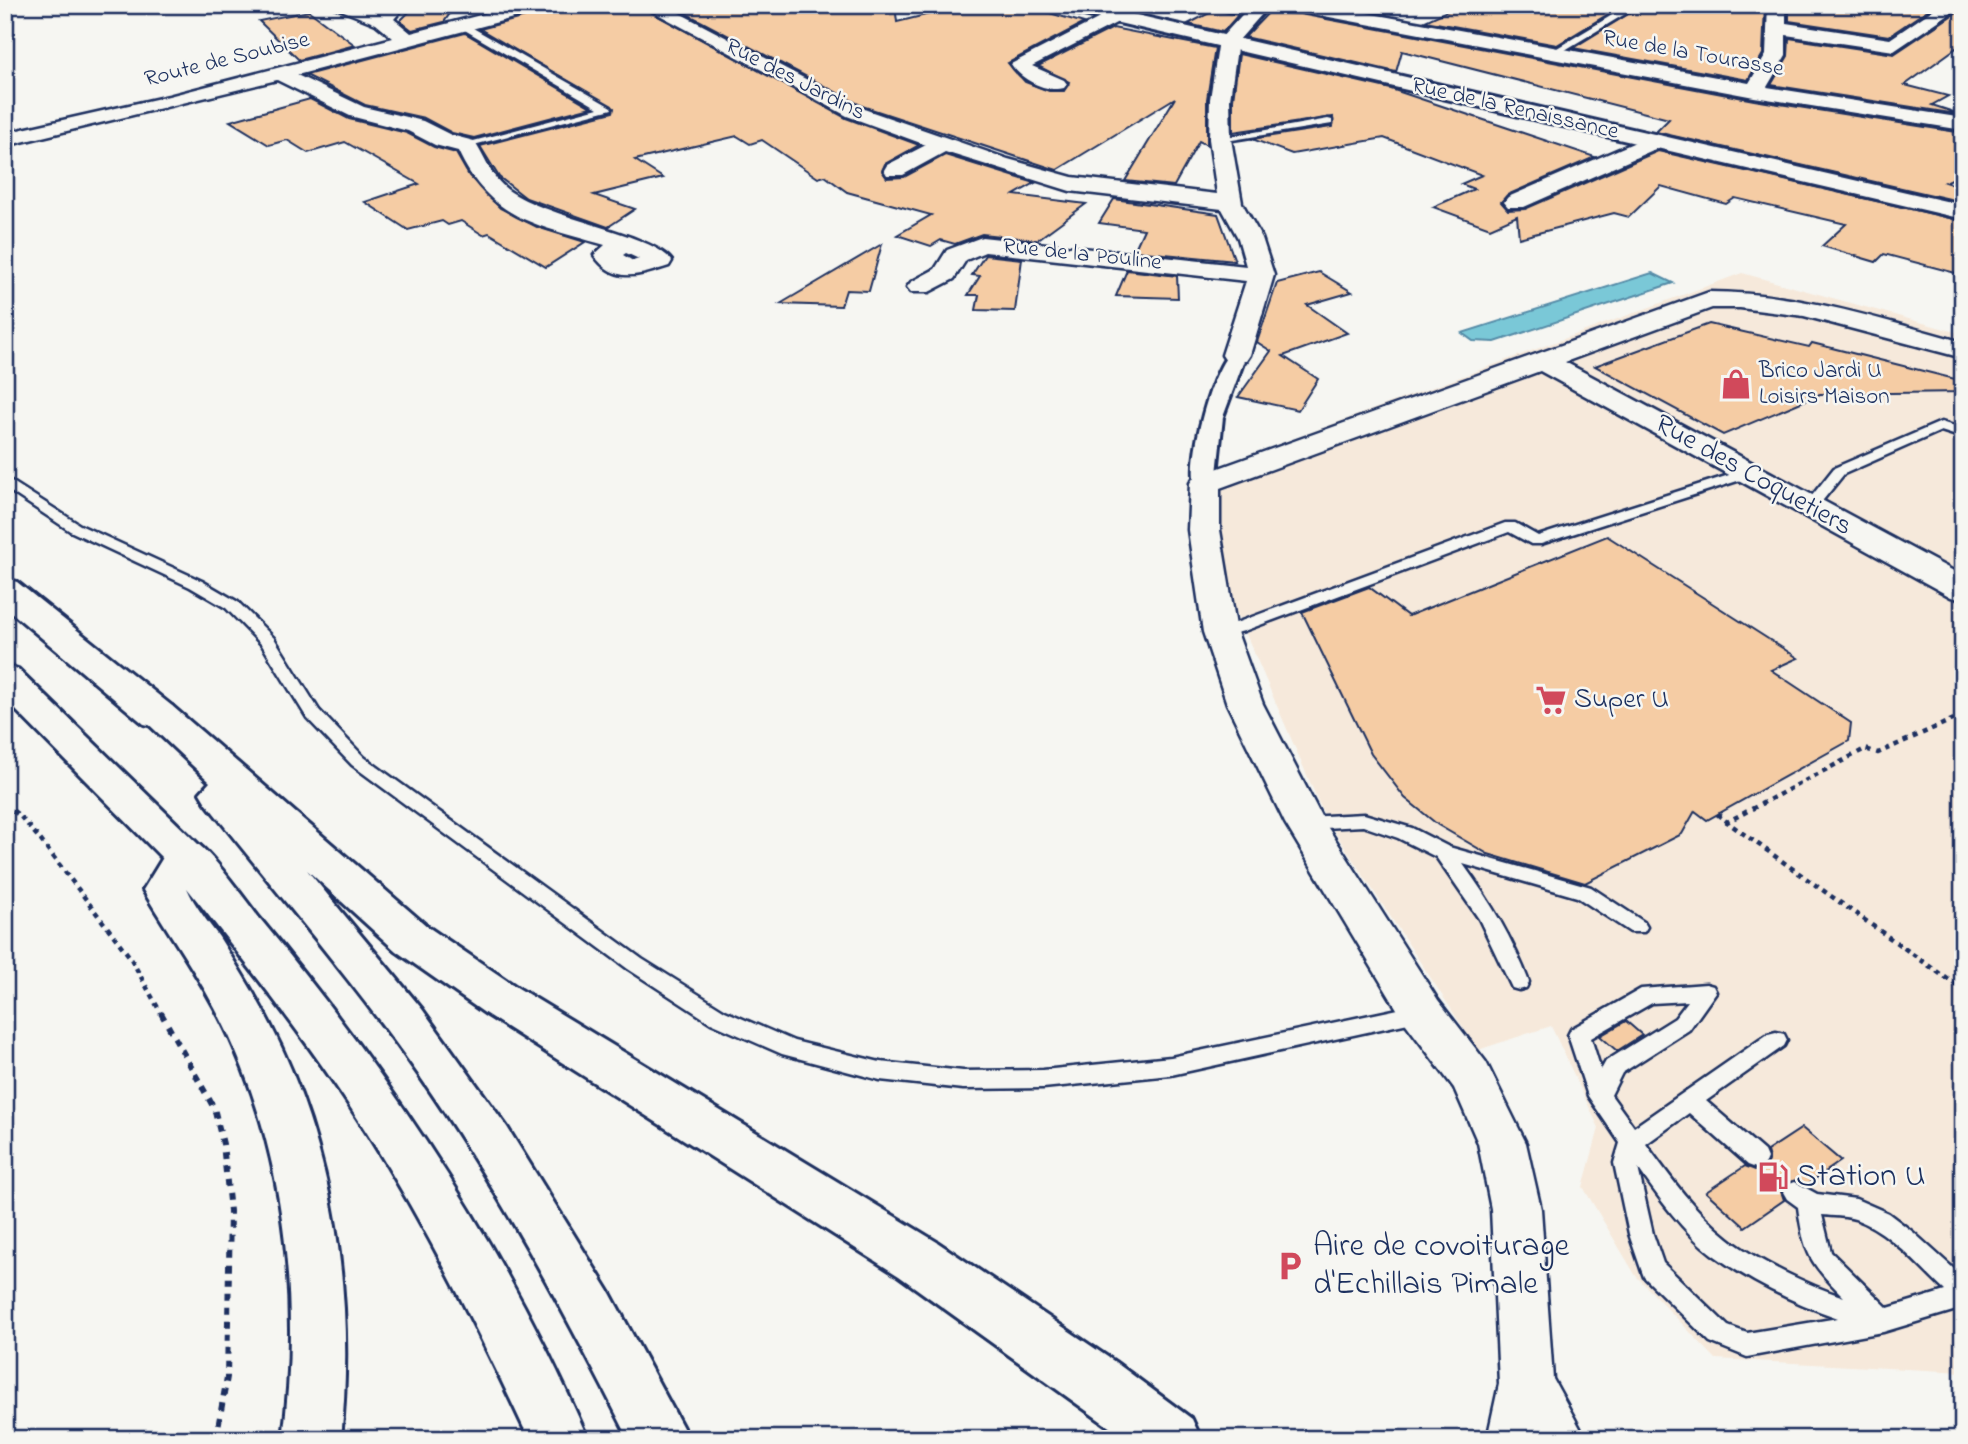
<svg xmlns="http://www.w3.org/2000/svg" width="1968" height="1444" viewBox="0 0 1968 1444" font-family="'Indie Flower',sans-serif">
<style>
.built{fill:#f6e9db}
.water{fill:#7ac8d7;stroke:#548ba7;stroke-width:2}
.building{fill:#f5cca4;stroke:#1b2f5e;stroke-width:2}
.lines{fill:none;stroke-linecap:round;stroke-linejoin:round}
.service-casing{stroke:#1b2f5e;stroke-width:5}
.pedestrian-casing{stroke:#1b2f5e;stroke-width:6}
.minor-casing{stroke:#1b2f5e;stroke-width:5}
.secondary-casing{stroke:#1b2f5e;stroke-width:6}
.primary-casing{stroke:#1b2f5e;stroke-width:6}
.trunk-casing{stroke:#1b2f5e;stroke-width:6}
.path-far1{stroke:#1b2f5e;stroke-width:4.5;stroke-dasharray:5 5;stroke-linecap:butt}
.path{stroke:#1b2f5e;stroke-width:6;stroke-dasharray:7 7;stroke-linecap:butt}
.service{fill:#f6f6f2;fill-rule:evenodd}
.pedestrian{fill:#f6f6f2;fill-rule:evenodd}
.minor{fill:#f6f6f2;fill-rule:evenodd}
.secondary{fill:#f6f6f2;fill-rule:evenodd}
.primary{fill:#f6f6f2;fill-rule:evenodd}
.trunk{fill:#f6f6f2;fill-rule:evenodd}
.labels{text-anchor:middle;dominant-baseline:central;stroke-width:5;stroke-linejoin:round;paint-order:stroke}
.far-street-label{font-size:23px;fill:#1b2f5e;stroke:#f6f6f2}
.far-poi-label{font-size:23px;fill:#1b2f5e;stroke:#f6f6f2;text-anchor:start}
.street-label{font-size:28px;fill:#1b2f5e;stroke:#f6f6f2}
.poi-label{font-size:28px;fill:#1b2f5e;stroke:#f6f6f2;text-anchor:start}
.near-poi-label{font-size:33px;fill:#1b2f5e;stroke:#f6f6f2;text-anchor:start}
</style>
<rect width="100%" height="100%" fill="#f6f6f2"/>
<filter id="ink" filterUnits="userSpaceOnUse"><feTurbulence type="fractalNoise" baseFrequency=".0143" numOctaves="2"/><feDisplacementMap in="SourceGraphic" scale="14" xChannelSelector="R" yChannelSelector="G"/><feConvolveMatrix kernelMatrix="1 2 1 2 8 2 1 2 1" color-interpolation-filters="sRGB"/></filter>
<g filter="url(#ink)">
<path class="built" d="M 1742,273 L 1963,334 L 1963,1372 L 1716,1359 L 1636,1276 L 1583,1187 L 1599,1128 L 1551,1026 L 1478,1050 L 1325,817 L 1233,604 L 1214,530 L 1219,489 L 1230,462 Z"/>
<path class="water" d="M 1652,273 L 1673,283 L 1495,342 L 1473,341 L 1462,333 Z"/>
<g class="building">
<path d="M 615,5 L 638,5 L 846,118 L 919,145 L 885,164 L 882,171 L 887,178 L 904,177 L 945,155 L 1035,183 L 1014,195 L 1086,204 L 1037,240 L 982,234 L 955,244 L 941,240 L 931,246 L 897,235 L 931,215 L 847,192 L 825,176 L 818,178 L 762,140 L 750,144 L 737,136 L 635,160 L 663,178 L 594,195 L 635,209 L 608,227 L 526,198 L 499,177 L 480,146 L 613,112 L 614,108 L 480,29 L 556,9 L 623,10 Z"/>
<path d="M 670,5 L 895,5 L 897,22 L 954,8 L 960,10 L 979,5 L 1013,5 L 1036,9 L 1084,23 L 1008,63 L 1025,82 L 1049,91 L 1064,91 L 1069,82 L 1038,66 L 1113,28 L 1215,48 L 1207,99 L 1207,145 L 1199,141 L 1174,186 L 1125,181 L 1175,98 L 1057,170 L 862,106 Z"/>
<path d="M 1460,5 L 1623,5 L 1557,45 L 1425,21 Z"/>
<path d="M 1643,5 L 1765,5 L 1763,54 L 1748,80 L 1573,48 Z"/>
<path d="M 1789,5 L 1935,5 L 1889,36 L 1789,21 Z"/>
<path d="M 415,6 L 455,6 L 444,22 L 412,30 L 400,21 Z"/>
<path d="M 1963,8 L 1963,43 L 1905,85 L 1948,96 L 1932,105 L 1963,115 L 1771,85 L 1788,56 L 1789,38 L 1894,54 Z"/>
<path d="M 1215,10 L 1238,15 L 1223,32 L 1188,24 Z"/>
<path d="M 309,11 L 355,45 L 299,60 L 259,21 Z"/>
<path d="M 1269,12 L 1300,14 L 1754,100 L 1963,133 L 1963,174 L 1945,182 L 1963,188 L 1963,202 L 1656,132 L 1669,119 L 1402,51 L 1396,72 L 1245,37 Z"/>
<path d="M 465,33 L 591,107 L 474,138 L 452,133 L 424,118 L 365,105 L 306,75 Z"/>
<path d="M 1239,54 L 1391,89 L 1595,157 L 1507,195 L 1501,202 L 1508,210 L 1525,209 L 1658,151 L 1963,221 L 1963,275 L 1884,254 L 1876,262 L 1822,246 L 1846,224 L 1735,198 L 1726,204 L 1661,186 L 1629,217 L 1614,213 L 1519,238 L 1517,216 L 1490,228 L 1433,207 L 1474,189 L 1461,184 L 1482,175 L 1384,138 L 1292,154 L 1252,139 L 1332,127 L 1333,117 L 1233,132 L 1233,99 Z"/>
<path d="M 310,99 L 349,119 L 407,133 L 434,147 L 456,153 L 469,176 L 500,208 L 537,227 L 585,242 L 546,267 L 489,233 L 483,235 L 461,221 L 448,225 L 442,221 L 408,230 L 365,202 L 419,184 L 345,142 L 308,153 L 287,140 L 269,145 L 230,121 Z"/>
<path d="M 1114,199 L 1218,214 L 1235,261 L 1134,251 L 1144,229 L 1099,223 Z"/>
<path d="M 882,244 L 869,291 L 846,290 L 841,306 L 780,304 Z"/>
<path d="M 985,255 L 1022,259 L 1015,311 L 976,310 L 979,295 L 968,295 L 980,276 L 972,275 Z"/>
<path d="M 1127,270 L 1177,276 L 1178,298 L 1116,296 Z"/>
<path d="M 1319,272 L 1352,292 L 1307,305 L 1347,333 L 1283,356 L 1318,379 L 1298,410 L 1238,397 L 1271,351 L 1257,342 L 1277,283 Z"/>
<path d="M 1709,324 L 1809,347 L 1812,343 L 1963,381 L 1963,392 L 1820,394 L 1723,435 L 1595,366 Z"/>
<path d="M 1607,536 L 1798,658 L 1771,670 L 1851,723 L 1849,741 L 1707,820 L 1695,811 L 1682,834 L 1585,883 L 1488,854 L 1438,825 L 1405,798 L 1371,754 L 1302,612 L 1369,587 L 1408,616 Z"/>
<path d="M 1626,1021 L 1642,1035 L 1617,1051 L 1600,1036 Z"/>
<path d="M 1802,1128 L 1841,1161 L 1806,1185 L 1796,1180 L 1786,1183 L 1781,1191 L 1784,1200 L 1745,1227 L 1706,1192 L 1745,1166 L 1755,1170 L 1765,1167 L 1769,1159 L 1767,1151 Z"/>
</g>
<g class="lines">
<g class="service-casing">
<g id="service">
<path d="M 1629,5 L 1640,5 L 1555,56 L 1547,54 Z"/>
<path d="M 466,24 L 611,107 L 612,109 L 462,148 L 462,144 L 598,108 L 463,29 Z"/>
<path d="M 1328,119 L 1332,120 L 1332,124 L 1220,142 L 1215,139 Z"/>
<path d="M 1941,422 L 1963,429 L 1963,438 L 1941,431 L 1844,474 L 1815,510 L 1805,510 L 1803,507 L 1834,468 Z"/>
<path d="M 1748,469 L 1753,470 L 1753,476 L 1541,544 L 1531,544 L 1509,532 L 1244,631 L 1220,637 L 1212,632 L 1214,629 L 1233,624 L 1505,523 L 1515,523 L 1538,536 Z"/>
<path d="M 5,477 L 80,525 L 202,581 L 238,602 L 274,638 L 319,710 L 364,757 L 642,959 L 725,1011 L 794,1041 L 880,1062 L 963,1071 L 1043,1070 L 1171,1057 L 1422,1004 L 1429,1006 L 1433,1012 L 1429,1018 L 1422,1020 L 1171,1075 L 1043,1088 L 963,1089 L 880,1080 L 782,1054 L 711,1023 L 628,969 L 352,765 L 307,718 L 262,645 L 226,608 L 190,587 L 70,531 L 5,488 Z"/>
<path d="M 1364,814 L 1412,828 L 1449,847 L 1591,887 L 1644,922 L 1647,927 L 1644,932 L 1630,932 L 1577,897 L 1463,864 C 1490,901 1513,939 1529,982 L 1526,988 L 1519,990 L 1512,988 L 1479,919 L 1436,857 L 1398,838 L 1363,826 L 1305,829 L 1298,828 L 1296,823 L 1298,818 L 1305,817 Z"/>
<path d="M 1706,984 L 1713,986 L 1716,992 L 1689,1030 L 1622,1073 L 1611,1095 L 1634,1127 L 1768,1034 L 1776,1032 L 1784,1034 L 1787,1040 L 1784,1046 L 1706,1101 L 1764,1151 L 1767,1158 L 1764,1165 L 1756,1168 L 1748,1165 L 1689,1113 L 1646,1144 C 1670,1177 1695,1212 1728,1238 C 1755,1260 1810,1286 1844,1297 C 1810,1263 1804,1254 1798,1207 L 1787,1199 L 1783,1192 L 1787,1185 L 1795,1182 L 1817,1194 L 1856,1199 L 1888,1213 L 1913,1232 L 1963,1277 L 1963,1308 L 1883,1332 L 1747,1357 L 1710,1342 L 1644,1277 L 1641,1269 L 1629,1234 L 1614,1163 L 1620,1143 L 1588,1096 L 1568,1035 L 1571,1029 L 1641,989 ZM 1688,1001 L 1675,1018 L 1606,1061 L 1601,1070 L 1591,1038 L 1652,1003 ZM 1638,1168 C 1659,1198 1683,1232 1712,1254 C 1749,1281 1794,1303 1838,1318 L 1747,1333 L 1728,1326 L 1663,1263 L 1653,1234 ZM 1822,1215 C 1833,1216 1845,1216 1855,1219 C 1890,1231 1919,1267 1945,1291 L 1888,1308 L 1831,1252 Z"/>
</g>
</g>
<g class="pedestrian-casing">
<path id="pedestrian" d="M 1236,349 L 1246,355 L 1223,417 L 1216,483 L 1213,488 L 1197,488 C 1184,468 1214,355 1236,349 Z"/>
</g>
<g class="minor-casing">
<g id="minor">
<path d="M 329,5 L 357,5 L 380,13 L 387,5 L 406,5 L 394,19 L 411,33 L 519,5 L 550,5 L 547,9 L 297,75 L 364,107 L 423,121 L 451,135 L 474,141 C 486,159 490,176 508,190 C 546,218 654,234 672,261 L 669,266 C 640,275 614,285 594,255 L 605,245 C 538,225 490,220 458,151 L 435,145 L 408,131 L 350,116 L 277,80 L 5,146 L 5,133 L 169,96 L 393,38 L 376,24 ZM 626,253 L 639,259 L 633,261 L 623,255 Z"/>
<path d="M 641,5 L 664,5 L 861,108 L 1008,159 L 1072,177 L 1217,194 L 1209,139 L 1210,99 L 1219,40 L 1251,5 L 1270,5 L 1238,41 L 1230,99 L 1231,139 L 1242,203 L 1262,238 L 1274,275 L 1250,355 L 1246,361 L 1226,361 L 1222,355 L 1246,281 L 985,252 L 966,260 L 954,279 L 929,292 L 911,292 L 907,287 L 911,282 L 935,269 L 947,250 L 982,237 L 1246,266 L 1238,238 L 1222,209 L 1070,191 L 945,152 L 903,175 L 887,175 L 884,170 L 887,165 L 926,145 L 847,116 Z"/>
<path d="M 1283,5 L 1323,5 L 1749,83 L 1766,55 L 1768,5 L 1786,5 L 1786,23 L 1890,39 L 1940,5 L 1962,5 L 1894,51 L 1786,35 L 1786,55 L 1767,87 L 1963,118 L 1963,130 L 1754,97 L 1292,10 Z"/>
<path d="M 1115,10 L 1124,16 L 1122,20 L 1032,66 L 1064,80 L 1067,84 L 1064,88 C 1046,93 1020,79 1011,64 Z"/>
<path d="M 1654,134 L 1662,136 L 1665,141 L 1662,146 L 1524,207 L 1508,207 L 1504,202 L 1508,197 Z"/>
<path d="M 1709,292 C 1797,292 1879,319 1963,342 L 1963,358 L 1804,316 L 1740,308 L 1712,308 L 1565,362 L 1963,576 L 1963,600 L 1951,597 L 1540,371 L 1220,488 L 1220,530 L 1237,632 L 1263,704 L 1323,820 L 1438,1000 L 1486,1062 L 1526,1143 L 1541,1209 L 1553,1379 L 1586,1439 L 1487,1439 L 1499,1384 L 1491,1209 L 1478,1143 L 1454,1088 L 1406,1024 L 1285,823 L 1227,704 L 1203,632 L 1188,530 L 1190,483 L 1194,477 Z"/>
</g>
</g>
<g class="secondary-casing">
<path id="secondary" d="M 1058,5 L 1093,5 L 1963,205 L 1963,219 L 1067,11 Z"/>
</g>
<g class="primary-casing">
<g id="primary">
<path d="M 5,579 L 17,582 L 172,706 L 177,715 L 172,724 L 158,727 L 144,724 L 5,607 Z"/>
<path d="M 5,665 L 18,669 L 200,846 L 206,856 L 200,866 L 185,871 L 170,866 L 5,699 Z"/>
</g>
</g>
<g class="trunk-casing">
<g id="trunk">
<path d="M 158,703 L 172,706 L 428,927 L 518,988 L 937,1242 L 1115,1362 L 1192,1419 L 1201,1439 L 1126,1439 L 899,1276 L 486,1014 L 396,951 L 307,870 L 422,1009 L 507,1127 L 610,1293 L 689,1439 L 629,1439 C 566,1314 499,1190 419,1075 C 353,981 277,893 206,803 L 200,793 L 210,782 L 139,715 L 144,706 Z"/>
<path d="M 185,841 C 189,842 197,843 200,846 C 214,856 248,904 261,920 C 391,1077 507,1250 588,1439 L 529,1439 C 480,1334 429,1231 367,1133 C 313,1047 250,968 187,888 C 194,905 208,922 219,937 C 237,966 255,994 270,1024 C 335,1150 355,1299 341,1439 L 283,1439 C 300,1309 287,1168 234,1047 C 210,991 174,942 143,890 L 170,846 Z"/>
</g>
</g>
<g class="path-far1">
<path d="M 1963,715 L 1878,753 L 1865,749 L 1727,822 L 1963,990"/>
<path d="M 5,805 L 20,816 L 39,838 L 130,957 L 162,1015"/>
<path d="M 1717,814 L 1727,822"/>
</g>
<path class="path" d="M 161,1013 L 214,1108 L 223,1144 L 230,1211 L 227,1377 L 216,1439"/>
<use href="#service" class="service"/>
<use href="#pedestrian" class="pedestrian"/>
<use href="#minor" class="minor"/>
<use href="#secondary" class="secondary"/>
<use href="#primary" class="primary"/>
<use href="#trunk" class="trunk"/>
</g>
</g>
<defs>
<g id="shop-bare" transform="scale(2.415)"><path d="M-5-2.5h2.3a2.7 3.5 0 0 1 5.4 0H5L5.5 6h-11ZM-1.5-2.5h3a1.5 2.3 0 0 0-3 0Z" fill="#d1495b" stroke="#f6f6f2" stroke-width="2.5" paint-order="stroke"/></g>
<g id="supermarket-bare" transform="scale(2.415)"><path d="M-6-5.5h2.5l.6 2H6L4.5 2H-2.5L-4.4-4H-6ZM-1.5 3.2a1.3 1.3 0 1 0 .1 0ZM3 3.2a1.3 1.3 0 1 0 .1 0Z" fill="#d1495b" stroke="#f6f6f2" stroke-width="2.5" paint-order="stroke"/></g>
<g id="fuel-bare" transform="scale(2.415)"><path d="M-5.5-6h7V0h2V4h1.3V-2.5L3-4.5l.8-.8L6-3V5H2.5V1h-1V6h-7ZM-4.2-4.7v3.2H.2V-4.7Z" fill="#d1495b" stroke="#f6f6f2" stroke-width="2.5" paint-order="stroke"/></g>
<g id="parking-bare" transform="scale(2.415)"><path d="M-3.5-5.5H1a3.5 3.5 0 0 1 0 7H-1V5.5H-3.5ZM-1-3.4V-.6H.8a1.4 1.4 0 0 0 0-2.8Z" fill="#d1495b" stroke="#f6f6f2" stroke-width="2.5" paint-order="stroke"/></g>
</defs>
<g fill-rule="evenodd">
<use href="#shop-bare" x="1736" y="384"/>
<use href="#supermarket-bare" x="1551" y="700"/>
<use href="#fuel-bare" x="1773" y="1177"/>
<use href="#parking-bare" x="1290" y="1266"/>
</g>
<g class="labels">
<g class="far-street-label">
<text transform="translate(1693 54) rotate(10)">Rue de la Tourasse</text>
<text transform="translate(227 60) rotate(-14)">Route de Soubise</text>
<text transform="translate(795 80) rotate(27)">Rue des Jardins</text>
<text transform="translate(1515 109) rotate(13)">Rue de la Renaissance</text>
<text transform="translate(1082 255) rotate(6)">Rue de la Pouline</text>
</g>
<g class="far-poi-label">
<text x="1759" y="371">Brico Jardi U<tspan x="1759" dy="26">Loisirs Maison</tspan></text>
</g>
<g class="street-label">
<text transform="translate(1753 476) rotate(29)">Rue des Coquetiers</text>
</g>
<g class="poi-label">
<text x="1574" y="700">Super U</text>
</g>
<g class="near-poi-label">
<text x="1796" y="1177">Station U</text>
<text x="1313" y="1247">Aire de covoiturage<tspan x="1313" dy="38">d'Echillais Pimale</tspan></text>
</g>
</g>
<rect width="1968" height="1444" fill="none" stroke="#f6f6f2" stroke-width="28"/>
<rect x="14" y="14" width="1940" height="1416" fill="none" stroke="#1b2f5e" stroke-width="2.5" filter="url(#ink)"/>
</svg>
